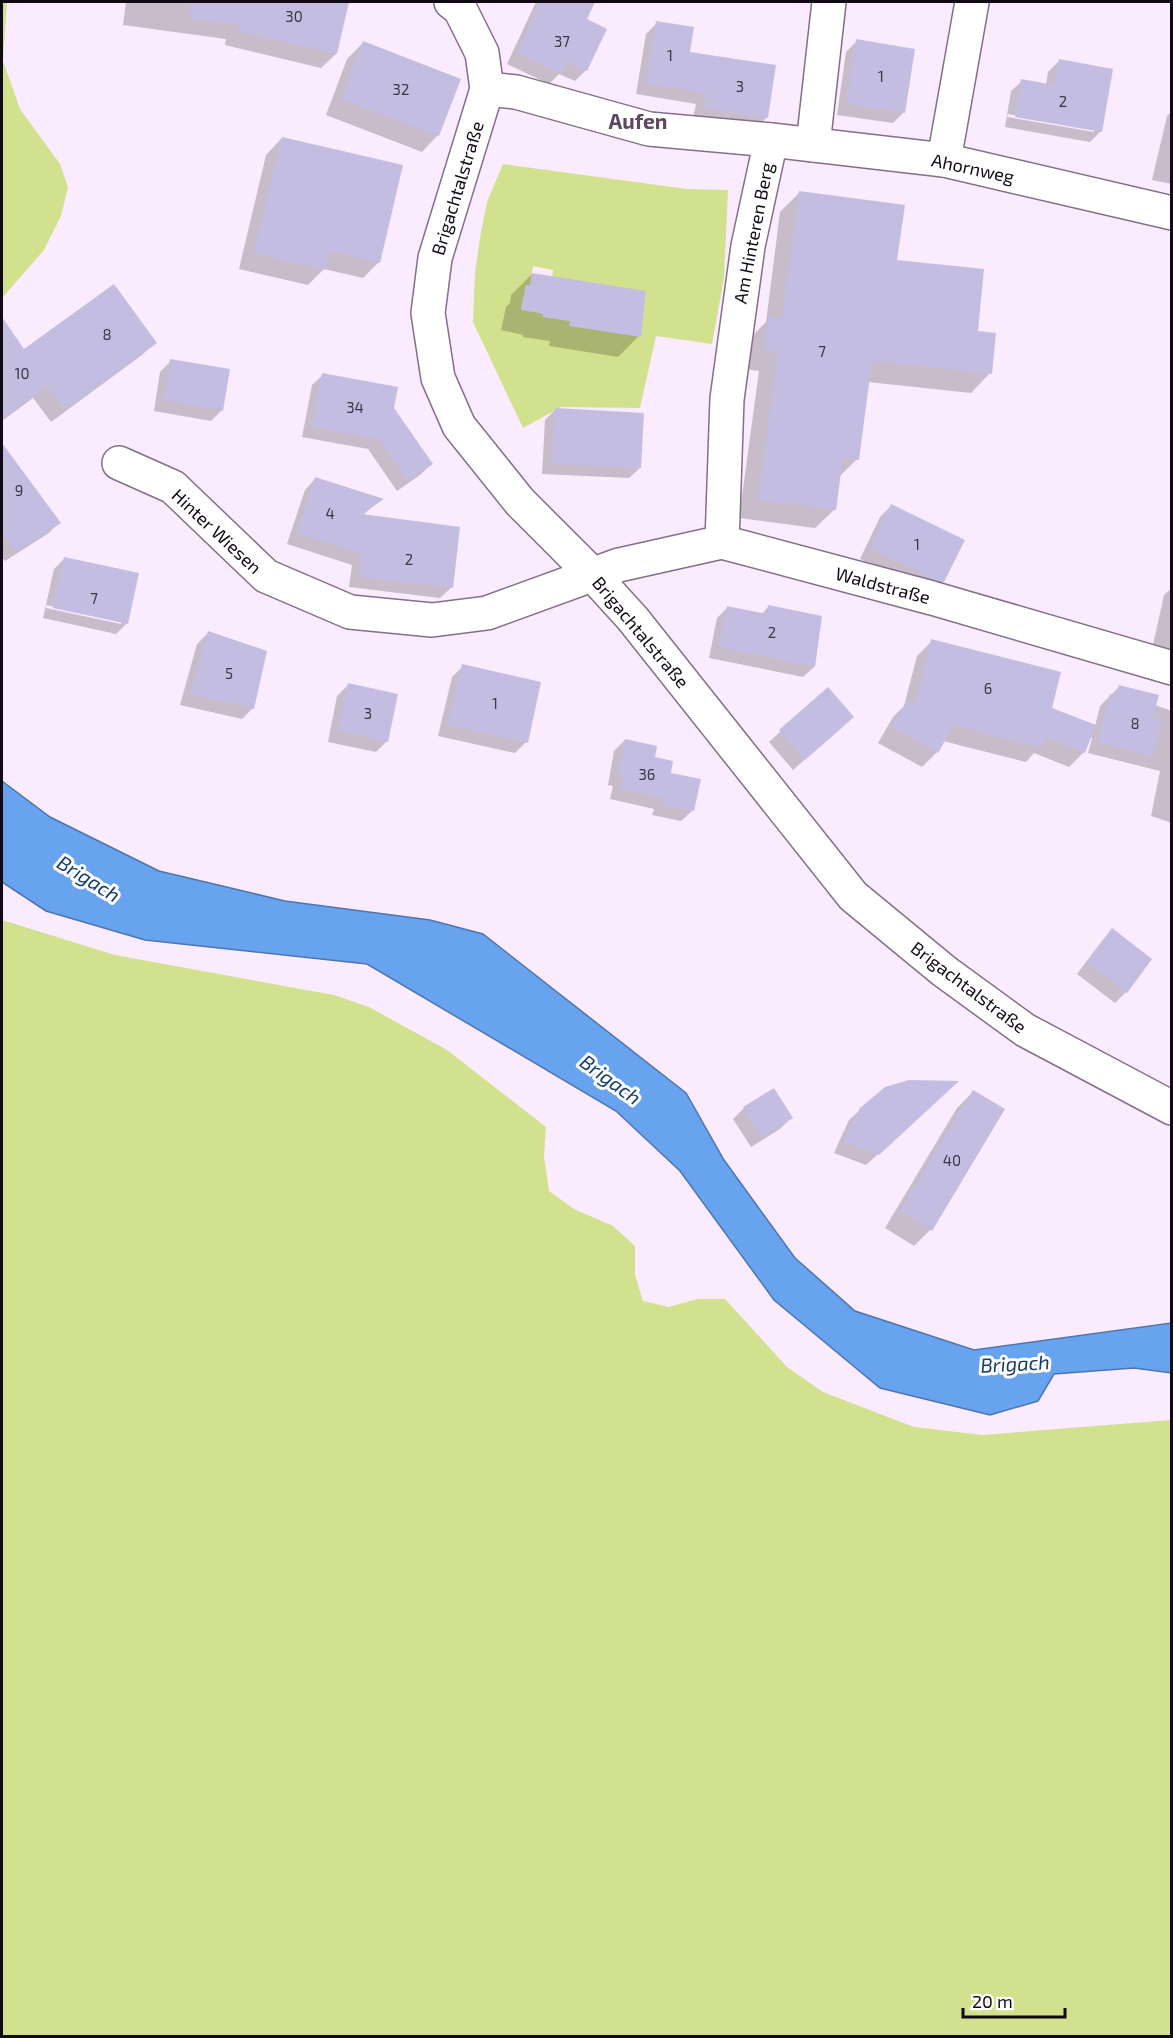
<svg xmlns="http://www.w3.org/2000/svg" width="1173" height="2038" viewBox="0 0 1173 2038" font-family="'Exo 2',sans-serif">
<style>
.green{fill:#d2e18d;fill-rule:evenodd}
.water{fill:#68a3ef;stroke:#4e75ad;stroke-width:1.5}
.shadow{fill:#0003;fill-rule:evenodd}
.building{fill:#c3bee1}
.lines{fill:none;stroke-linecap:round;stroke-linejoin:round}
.minor-casing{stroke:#846f8a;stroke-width:36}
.minor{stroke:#fff;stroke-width:33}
.labels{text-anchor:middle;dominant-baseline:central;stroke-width:6;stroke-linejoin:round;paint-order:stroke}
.number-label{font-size:15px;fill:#3e3646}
.street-label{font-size:18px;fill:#110913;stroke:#fff}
.water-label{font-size:20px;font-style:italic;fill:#133b6b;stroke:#fff}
.quarter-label{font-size:21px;font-weight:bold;fill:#5c4862;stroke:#fff}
</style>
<rect width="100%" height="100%" fill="#faebfe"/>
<g class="green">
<path d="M 2,2 L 7,2 L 3,61 L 20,109 L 60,164 L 68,187 L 61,216 L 44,250 L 2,298 Z"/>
<path d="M 503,164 L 687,189 L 728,190 L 724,278 L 712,344 L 656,336 L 640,408 L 561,407 L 523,428 L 473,322 L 475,272 L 481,232 L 487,202 ZM 533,266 L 553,270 L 551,284 L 640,337 L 533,309 L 532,312 L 521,310 L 526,285 L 530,285 Z"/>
<path d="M 2,920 L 115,955 L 334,995 L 369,1007 L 447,1050 L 546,1127 L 544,1156 L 549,1191 L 574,1209 L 613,1226 L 635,1246 L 635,1275 L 643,1301 L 669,1307 L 697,1299 L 725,1299 L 787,1367 L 823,1392 L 914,1427 L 982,1435 L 1171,1420 L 1171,2036 L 2,2036 Z"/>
</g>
<path class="water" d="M 2,781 L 50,817 L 159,871 L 285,901 L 430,920 L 483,934 L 686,1093 L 724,1160 L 795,1258 L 855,1311 L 974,1350 L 1171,1323 L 1171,1373 L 1134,1368 L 1054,1374 L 1038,1401 L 990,1415 L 880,1388 L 774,1300 L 680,1171 L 616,1111 L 367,964 L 145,940 L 46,911 L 2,882 Z"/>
<g class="shadow">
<path d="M 126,2 L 348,2 L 336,54 L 321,68 L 225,45 L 226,39 L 123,25 Z"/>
<path d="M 536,2 L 579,2 L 591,7 L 585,20 L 586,70 L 575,81 L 559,74 L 549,84 L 507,64 Z"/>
<path d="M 657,23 L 688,53 L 767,117 L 756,128 L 693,118 L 696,104 L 636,94 L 646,34 Z"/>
<path d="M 857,41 L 904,112 L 893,123 L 837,115 L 846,52 Z"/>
<path d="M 363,43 L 438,135 L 422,152 L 326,115 L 347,59 Z"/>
<path d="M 1059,61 L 1101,131 L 1090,142 L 1005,127 L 1011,91 L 1022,81 L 1046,85 L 1048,72 ZM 1008,114 L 1094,129 L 1094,132 L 1007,117 Z"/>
<path d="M 1172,111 L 1172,184 L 1152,180 L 1167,116 Z"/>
<path d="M 282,138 L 379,262 L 363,278 L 324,269 L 308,285 L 239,269 L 266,155 Z"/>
<path d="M 800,192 L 896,261 L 976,332 L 990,373 L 971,393 L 868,382 L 857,459 L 839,477 L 835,509 L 815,528 L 739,518 L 759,371 L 745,369 L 750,338 L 766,322 L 780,212 Z"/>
<path d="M 532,274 L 639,336 L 618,357 L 549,346 L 550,341 L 523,337 L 523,335 L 501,330 L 506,307 L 510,303 L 511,295 Z"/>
<path d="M 16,340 L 24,351 L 155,342 L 142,355 L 51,422 L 33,398 L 2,421 L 2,350 Z"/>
<path d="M 171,361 L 222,410 L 211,421 L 154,411 L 160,372 Z"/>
<path d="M 323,375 L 392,409 L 431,464 L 420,475 L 397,491 L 368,449 L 302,437 L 312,385 Z"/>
<path d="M 556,409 L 640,468 L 629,478 L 542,474 L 545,420 Z"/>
<path d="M 8,455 L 59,522 L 49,533 L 5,561 L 2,557 L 2,459 Z"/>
<path d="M 315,479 L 381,499 L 362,516 L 451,588 L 440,598 L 349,587 L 352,565 L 287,544 L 305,490 Z"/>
<path d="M 891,506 L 943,581 L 932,592 L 922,589 L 860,559 L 880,517 Z"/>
<path d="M 65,558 L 127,623 L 116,634 L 43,618 L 54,569 ZM 46,605 L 121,621 L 121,624 L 46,608 Z"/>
<path d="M 1172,588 L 1172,658 L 1151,654 L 1164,595 Z"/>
<path d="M 769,606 L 814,667 L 803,677 L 709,658 L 717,618 L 727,608 L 761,615 Z"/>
<path d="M 208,633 L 253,708 L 242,719 L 180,705 L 197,644 Z"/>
<path d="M 932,641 L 1050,709 L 1095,726 L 1100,706 L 1120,686 L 1155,705 L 1172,711 L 1172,823 L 1151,816 L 1160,771 L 1088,753 L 1092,738 L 1090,737 L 1084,752 L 1069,767 L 1034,753 L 1026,762 L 943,741 L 937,752 L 922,767 L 878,743 L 893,717 L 904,706 L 917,656 Z"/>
<path d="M 463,666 L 526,742 L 515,753 L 438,736 L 452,677 Z"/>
<path d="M 348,685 L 387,741 L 376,752 L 328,742 L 337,696 Z"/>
<path d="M 828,689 L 841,728 L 793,770 L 769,742 Z"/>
<path d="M 625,740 L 653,758 L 669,774 L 692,811 L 681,821 L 652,815 L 654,809 L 610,799 L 613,786 L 608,785 L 614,751 Z"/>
<path d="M 1112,930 L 1126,992 L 1115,1003 L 1077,974 L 1102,941 Z"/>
<path d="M 947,1091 L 866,1165 L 834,1153 L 849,1120 L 861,1109 Z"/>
<path d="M 973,1092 L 930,1230 L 914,1246 L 885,1228 L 957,1108 Z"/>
<path d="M 744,1108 L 791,1118 L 780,1129 L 751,1147 L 733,1119 Z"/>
</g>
<g class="building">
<path d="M 191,2 L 349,2 L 337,54 L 238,31 L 240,25 L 190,19 Z"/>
<path d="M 541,2 L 595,2 L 587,19 L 607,29 L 587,71 L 567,62 L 561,74 L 517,53 Z"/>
<path d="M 656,21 L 694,27 L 690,52 L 776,65 L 768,118 L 704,108 L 706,93 L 646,83 Z"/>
<path d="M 856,39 L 915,49 L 905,113 L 847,104 Z"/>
<path d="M 363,41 L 461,79 L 439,136 L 341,99 Z"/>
<path d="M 1059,59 L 1113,69 L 1102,132 L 1015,117 L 1021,79 L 1054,85 Z"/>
<path d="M 282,137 L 403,165 L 380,263 L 330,251 L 326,270 L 254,253 Z"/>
<path d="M 799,191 L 905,205 L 897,260 L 984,269 L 978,331 L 996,333 L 992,374 L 872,361 L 859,460 L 843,458 L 836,510 L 758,499 L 778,352 L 764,350 L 768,317 L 782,319 Z"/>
<path d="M 532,273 L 646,291 L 641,337 L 569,326 L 570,321 L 543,317 L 543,314 L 521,309 L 526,285 L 530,285 Z"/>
<path d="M 114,284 L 157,343 L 65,410 L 47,386 L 2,419 L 2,317 L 24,349 Z"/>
<path d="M 170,359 L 230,369 L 223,411 L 164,400 Z"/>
<path d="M 322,373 L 398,387 L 394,408 L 433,464 L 408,481 L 379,439 L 312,427 Z"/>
<path d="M 555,408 L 644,413 L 641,468 L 552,464 Z"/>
<path d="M 2,443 L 61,523 L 16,552 L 2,531 Z"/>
<path d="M 315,477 L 384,499 L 362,514 L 460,527 L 453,588 L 360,577 L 362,554 L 297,533 Z"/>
<path d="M 891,504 L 965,540 L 944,582 L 933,579 L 870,548 Z"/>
<path d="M 64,557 L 139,573 L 128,624 L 53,608 Z"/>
<path d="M 768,605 L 822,616 L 815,667 L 719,647 L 727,606 L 767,614 Z"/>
<path d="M 208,631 L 267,651 L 254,709 L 190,694 Z"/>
<path d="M 931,639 L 1061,672 L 1052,708 L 1096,725 L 1085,753 L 1045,737 L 1042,748 L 954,725 L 938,753 L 892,727 L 908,700 L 915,704 Z"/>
<path d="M 462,664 L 541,682 L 528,743 L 448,725 Z"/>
<path d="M 348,683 L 398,694 L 388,742 L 338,731 Z"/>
<path d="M 1119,685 L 1159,695 L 1153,717 L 1162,719 L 1153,757 L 1098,742 L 1110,694 L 1116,696 Z"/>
<path d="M 828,687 L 854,717 L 805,760 L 779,730 Z"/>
<path d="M 625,739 L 657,746 L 655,757 L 673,761 L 671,773 L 701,779 L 694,811 L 662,805 L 664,798 L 620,789 L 623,776 L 618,775 Z"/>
<path d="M 1112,928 L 1152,959 L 1127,993 L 1087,962 Z"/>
<path d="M 909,1080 L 959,1081 L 879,1155 L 843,1142 L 860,1108 L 885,1087 Z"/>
<path d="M 774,1088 L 793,1118 L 762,1137 L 743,1107 Z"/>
<path d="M 973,1090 L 1005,1109 L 932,1231 L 900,1211 Z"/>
</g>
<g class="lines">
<g class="minor-casing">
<g id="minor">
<path d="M 451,2 L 460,9 L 482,53 L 487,89 L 435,258 L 428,313 L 438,378 L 459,426 L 520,502 L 593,575 L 633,619 L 853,896 L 944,971 L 1025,1030 L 1172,1108"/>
<path d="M 487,89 L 516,92 L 649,129 L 771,140 L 944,160 L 1172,213"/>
<path d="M 813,145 L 829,2"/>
<path d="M 944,160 L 972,2"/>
<path d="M 119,463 L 173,487 L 266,576 L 350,612 L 432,620 L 487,613 L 619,565 L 722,542 L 932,598 L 1172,668"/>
<path d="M 722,542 L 727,399 L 748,246 L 771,140"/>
</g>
</g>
<use href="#minor" class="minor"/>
</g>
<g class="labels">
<g class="number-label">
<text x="294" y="16">30</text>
<text x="562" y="41">37</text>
<text x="670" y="55">1</text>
<text x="881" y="76">1</text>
<text x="740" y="86">3</text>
<text x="401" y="89">32</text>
<text x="1063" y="101">2</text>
<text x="107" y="334">8</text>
<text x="822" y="351">7</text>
<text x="22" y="373">10</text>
<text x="355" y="407">34</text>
<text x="19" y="490">9</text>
<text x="330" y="513">4</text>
<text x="917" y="544">1</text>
<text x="409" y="559">2</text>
<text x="94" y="598">7</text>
<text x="772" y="632">2</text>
<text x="229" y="673">5</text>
<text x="988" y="688">6</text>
<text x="495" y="703">1</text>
<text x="368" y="713">3</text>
<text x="1135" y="723">8</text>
<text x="647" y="774">36</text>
<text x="952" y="1160">40</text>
</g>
<g class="street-label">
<text transform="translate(973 168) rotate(12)">Ahornweg</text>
<text transform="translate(457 188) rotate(-73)">Brigachtalstraße</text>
<text transform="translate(753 233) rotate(-79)">Am Hinteren Berg</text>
<text transform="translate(217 531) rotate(43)">Hinter Wiesen</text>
<text transform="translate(883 585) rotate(15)">Waldstraße</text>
<text transform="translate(641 632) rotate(50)">Brigachtalstraße</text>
<text transform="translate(969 987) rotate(37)">Brigachtalstraße</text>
</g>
<g class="water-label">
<text transform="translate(89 878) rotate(32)">Brigach</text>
<text transform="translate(611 1079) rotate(36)">Brigach</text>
<text transform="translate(1015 1363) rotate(-3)">Brigach</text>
</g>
<g class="quarter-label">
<text x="638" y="120">Aufen</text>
</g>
</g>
<rect width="1173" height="2038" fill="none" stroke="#110913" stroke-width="6"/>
<path d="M963 2008v9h102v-9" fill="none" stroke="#110913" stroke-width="3"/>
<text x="972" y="2008" font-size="18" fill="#110913" stroke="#ffffff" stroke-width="4.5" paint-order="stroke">20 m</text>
</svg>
